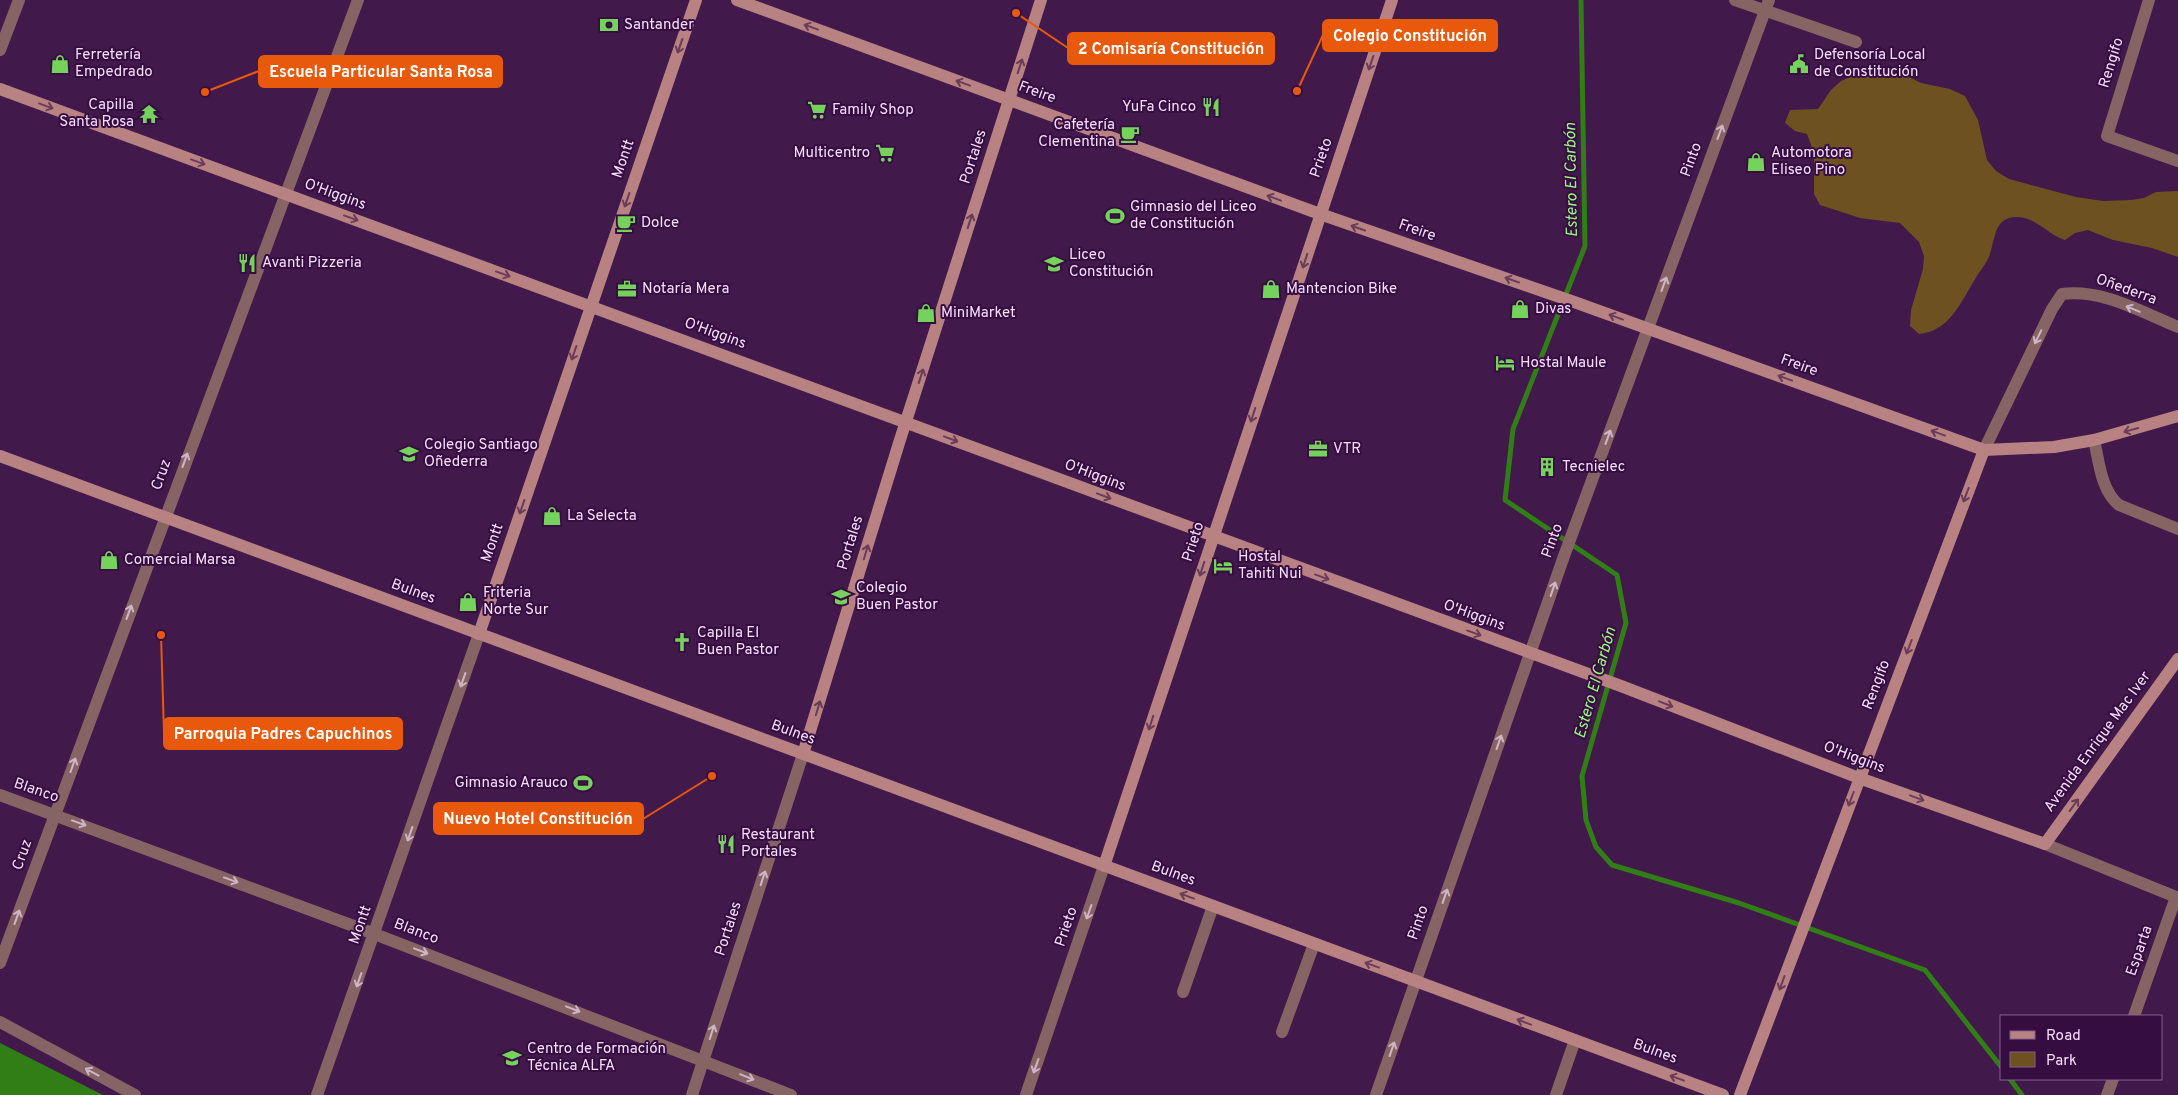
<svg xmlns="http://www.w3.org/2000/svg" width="2178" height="1095" viewBox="0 0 2178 1095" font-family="Overpass,sans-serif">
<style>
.green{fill:#6d5120}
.water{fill:#317d16}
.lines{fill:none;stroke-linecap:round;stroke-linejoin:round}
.stream{stroke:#317d16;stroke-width:5}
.street{stroke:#866464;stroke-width:12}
.secondary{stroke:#b88282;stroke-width:12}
.oneway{stroke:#6a3c5a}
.oneway2{stroke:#d0b4c8}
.labels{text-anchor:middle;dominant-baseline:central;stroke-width:4;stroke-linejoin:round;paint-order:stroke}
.poi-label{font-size:15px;fill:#f8dffe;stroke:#360d40;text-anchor:start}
.street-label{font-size:15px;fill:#f8dffe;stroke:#360d40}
.water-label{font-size:16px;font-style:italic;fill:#9cfc82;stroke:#360d40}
.leader{fill:none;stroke:#e8590c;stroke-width:2}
.callout-dot{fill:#e8590c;stroke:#360d40;stroke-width:2}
.callout{fill:#e8590c;stroke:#e8590c;stroke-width:2}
.callout-label{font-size:16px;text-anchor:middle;font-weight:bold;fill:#fff}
</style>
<rect width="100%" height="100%" fill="#41194b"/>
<path class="green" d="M 1867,69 L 1897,71 L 1921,83 L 1950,89 L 1965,96 L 1978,120 L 1987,160 L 1996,171 L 2009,179 L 2076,197 L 2103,201 L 2131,200 L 2144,198 L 2156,192 L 2178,191 L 2178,257 L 2152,248 L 2113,240 L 2088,230 L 2075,233 L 2065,240 C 2047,234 2037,218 2018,217 C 1992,216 1996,242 1988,259 C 1984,267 1978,273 1974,281 C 1960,304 1948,332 1919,334 L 1910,326 L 1911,310 L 1923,269 L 1924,256 L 1919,242 L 1900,223 L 1860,218 L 1820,205 L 1814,194 L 1814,153 L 1807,134 L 1795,131 L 1785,123 L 1790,110 L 1818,109 L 1831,90 L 1841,81 Z"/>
<path class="water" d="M 0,1043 L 103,1095 L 0,1095 Z"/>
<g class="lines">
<g class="stream">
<path d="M 1581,0 L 1585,246 L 1513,429 L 1505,500 L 1617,575 L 1626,623 L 1582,776 L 1586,820 L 1596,847 L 1612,865 L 1739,903 L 1925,970 L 2002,1068"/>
<path d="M 2010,1079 L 2022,1095"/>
</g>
<g class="street">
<path d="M 1735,0 L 1856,42"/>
<path d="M 2149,0 L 2107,136 L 2178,161"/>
<path d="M 0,50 L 19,0"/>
<path d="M 2094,440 C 2099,461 2101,491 2119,505 L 2178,529"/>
<path d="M 1984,450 L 2052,309 L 2062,294 C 2103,289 2141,312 2178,327"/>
<path d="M 0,795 L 359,928 L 791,1095"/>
<path d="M 2045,844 L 2176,897 L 2134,1016"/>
<path d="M 0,963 L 358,0"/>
<path d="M 1183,992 L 1213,906"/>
<path d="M 0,1022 L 135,1095"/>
<path d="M 1282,1032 L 1314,944"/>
<path d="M 317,1095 L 479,634"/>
<path d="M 692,1095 L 803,754"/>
<path d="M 1026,1095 L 1104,866"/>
<path d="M 1376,1095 L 1564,556 L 1769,0"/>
<path d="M 1556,1095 L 1575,1040"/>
<path d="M 2107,1095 L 2113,1079"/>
</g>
<g class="secondary">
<path d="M 737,0 L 1320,214 L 1577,303 L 1984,450 L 2054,447 L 2094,440 L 2178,416"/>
<path d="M 0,89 L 1621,686 L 1859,778 L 2045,844 L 2178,659"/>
<path d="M 0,456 L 1723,1095"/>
<path d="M 479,634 L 696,0"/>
<path d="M 803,754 L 899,443 L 1041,0"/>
<path d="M 1104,866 L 1392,0"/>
<path d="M 1740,1095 L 1984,450"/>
</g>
</g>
<defs><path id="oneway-shaft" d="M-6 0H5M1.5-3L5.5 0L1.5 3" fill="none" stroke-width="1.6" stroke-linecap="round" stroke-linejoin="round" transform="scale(1.25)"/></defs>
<g class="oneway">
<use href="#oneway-shaft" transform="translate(811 27) rotate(-160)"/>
<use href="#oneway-shaft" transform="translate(680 46) rotate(109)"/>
<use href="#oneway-shaft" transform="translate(1371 63) rotate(109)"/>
<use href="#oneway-shaft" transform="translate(1020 66) rotate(-72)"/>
<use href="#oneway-shaft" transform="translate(963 83) rotate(-160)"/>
<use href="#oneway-shaft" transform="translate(46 106) rotate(20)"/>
<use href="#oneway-shaft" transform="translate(198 162) rotate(20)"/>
<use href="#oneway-shaft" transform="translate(1274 198) rotate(-160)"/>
<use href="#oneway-shaft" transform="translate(627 200) rotate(109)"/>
<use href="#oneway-shaft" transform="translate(351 218) rotate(20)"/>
<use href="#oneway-shaft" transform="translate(970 221) rotate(-72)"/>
<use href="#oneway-shaft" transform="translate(1358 228) rotate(-161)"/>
<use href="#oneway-shaft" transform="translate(1305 261) rotate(108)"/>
<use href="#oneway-shaft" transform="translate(503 274) rotate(20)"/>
<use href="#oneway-shaft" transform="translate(1512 280) rotate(-161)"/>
<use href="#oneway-shaft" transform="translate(1616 317) rotate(-160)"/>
<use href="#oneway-shaft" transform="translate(574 353) rotate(109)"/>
<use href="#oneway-shaft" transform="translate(921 376) rotate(-72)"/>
<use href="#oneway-shaft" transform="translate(1785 378) rotate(-160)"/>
<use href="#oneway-shaft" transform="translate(1253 415) rotate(108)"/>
<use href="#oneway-shaft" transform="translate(2131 430) rotate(165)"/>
<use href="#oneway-shaft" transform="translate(1938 433) rotate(-160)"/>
<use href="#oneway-shaft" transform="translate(951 439) rotate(21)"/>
<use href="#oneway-shaft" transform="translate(1966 495) rotate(111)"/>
<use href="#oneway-shaft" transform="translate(1104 496) rotate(21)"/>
<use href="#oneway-shaft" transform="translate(522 507) rotate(109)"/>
<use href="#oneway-shaft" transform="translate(866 552) rotate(-73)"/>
<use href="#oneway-shaft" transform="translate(1202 569) rotate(108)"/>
<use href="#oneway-shaft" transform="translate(1322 577) rotate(20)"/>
<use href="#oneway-shaft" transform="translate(1474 633) rotate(20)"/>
<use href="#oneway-shaft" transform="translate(1909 647) rotate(111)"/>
<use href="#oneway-shaft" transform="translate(1666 704) rotate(21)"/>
<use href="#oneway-shaft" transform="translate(818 708) rotate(-73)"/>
<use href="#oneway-shaft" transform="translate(1151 723) rotate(108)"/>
<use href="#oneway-shaft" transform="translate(1917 798) rotate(20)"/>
<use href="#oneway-shaft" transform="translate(1851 799) rotate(111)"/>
<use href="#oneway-shaft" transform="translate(2074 805) rotate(-54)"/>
<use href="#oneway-shaft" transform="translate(1187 896) rotate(-160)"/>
<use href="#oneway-shaft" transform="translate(1372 965) rotate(-160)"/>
<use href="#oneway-shaft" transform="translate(1782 983) rotate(110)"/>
<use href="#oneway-shaft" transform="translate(1524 1022) rotate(-159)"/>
<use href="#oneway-shaft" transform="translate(1677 1078) rotate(-160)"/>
</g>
<g class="oneway2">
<use href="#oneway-shaft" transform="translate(1720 132) rotate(-70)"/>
<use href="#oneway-shaft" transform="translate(1664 284) rotate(-70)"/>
<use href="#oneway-shaft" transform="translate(2133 309) rotate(-158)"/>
<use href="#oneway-shaft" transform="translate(2038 337) rotate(116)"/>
<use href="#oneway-shaft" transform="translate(1608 437) rotate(-70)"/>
<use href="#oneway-shaft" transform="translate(185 460) rotate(-70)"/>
<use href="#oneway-shaft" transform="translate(1553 589) rotate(-71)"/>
<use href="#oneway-shaft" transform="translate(129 612) rotate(-70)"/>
<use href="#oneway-shaft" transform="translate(463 680) rotate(109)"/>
<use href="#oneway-shaft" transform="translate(1499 742) rotate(-71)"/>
<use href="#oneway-shaft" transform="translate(73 765) rotate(-70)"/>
<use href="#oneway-shaft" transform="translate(79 823) rotate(20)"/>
<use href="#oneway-shaft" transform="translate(410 834) rotate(109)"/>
<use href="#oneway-shaft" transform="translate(763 878) rotate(-72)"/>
<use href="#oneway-shaft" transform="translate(231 880) rotate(20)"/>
<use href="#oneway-shaft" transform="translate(1445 896) rotate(-71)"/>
<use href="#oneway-shaft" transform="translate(1089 912) rotate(109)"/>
<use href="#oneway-shaft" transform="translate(17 917) rotate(-70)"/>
<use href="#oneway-shaft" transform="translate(421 951) rotate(21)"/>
<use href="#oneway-shaft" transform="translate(359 980) rotate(109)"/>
<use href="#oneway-shaft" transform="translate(573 1009) rotate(21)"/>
<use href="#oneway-shaft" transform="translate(712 1032) rotate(-72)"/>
<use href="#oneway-shaft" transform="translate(1392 1049) rotate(-71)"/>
<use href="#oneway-shaft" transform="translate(1036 1066) rotate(109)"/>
<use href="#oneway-shaft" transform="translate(92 1072) rotate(-152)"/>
<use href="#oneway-shaft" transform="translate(747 1077) rotate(22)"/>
</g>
<defs>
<g id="bank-bare" transform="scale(1.5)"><path d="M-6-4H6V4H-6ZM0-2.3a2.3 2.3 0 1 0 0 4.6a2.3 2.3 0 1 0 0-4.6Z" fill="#75d25b" stroke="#360d40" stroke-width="2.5" paint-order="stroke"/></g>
<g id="shop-bare" transform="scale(1.5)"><path d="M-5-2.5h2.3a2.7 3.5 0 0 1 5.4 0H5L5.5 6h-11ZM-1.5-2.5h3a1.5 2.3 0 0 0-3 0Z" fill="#75d25b" stroke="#360d40" stroke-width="2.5" paint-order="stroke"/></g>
<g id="civic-bare" transform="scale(1.5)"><path d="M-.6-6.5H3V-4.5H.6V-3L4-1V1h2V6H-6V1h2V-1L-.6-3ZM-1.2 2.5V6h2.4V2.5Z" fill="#75d25b" stroke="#360d40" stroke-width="2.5" paint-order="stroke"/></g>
<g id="restaurant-bare" transform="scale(1.5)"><path d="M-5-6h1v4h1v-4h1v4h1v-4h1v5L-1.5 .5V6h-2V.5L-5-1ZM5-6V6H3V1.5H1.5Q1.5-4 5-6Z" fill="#75d25b" stroke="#360d40" stroke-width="2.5" paint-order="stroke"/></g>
<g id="supermarket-bare" transform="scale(1.5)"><path d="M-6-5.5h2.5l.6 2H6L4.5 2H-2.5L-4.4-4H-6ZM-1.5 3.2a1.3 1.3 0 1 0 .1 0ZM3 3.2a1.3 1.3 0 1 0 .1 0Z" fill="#75d25b" stroke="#360d40" stroke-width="2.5" paint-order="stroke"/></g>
<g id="temple-bare" transform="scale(1.5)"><path d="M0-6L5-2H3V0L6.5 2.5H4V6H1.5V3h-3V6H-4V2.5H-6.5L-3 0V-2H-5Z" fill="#75d25b" stroke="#360d40" stroke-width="2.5" paint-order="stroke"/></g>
<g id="cafe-bare" transform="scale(1.5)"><path d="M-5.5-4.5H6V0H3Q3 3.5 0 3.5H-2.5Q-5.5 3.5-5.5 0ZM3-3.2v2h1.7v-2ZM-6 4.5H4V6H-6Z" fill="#75d25b" stroke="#360d40" stroke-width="2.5" paint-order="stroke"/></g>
<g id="stadium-bare" transform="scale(1.5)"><path d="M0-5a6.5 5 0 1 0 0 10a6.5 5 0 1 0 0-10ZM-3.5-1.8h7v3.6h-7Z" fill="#75d25b" stroke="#360d40" stroke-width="2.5" paint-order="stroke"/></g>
<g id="school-bare" transform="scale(1.5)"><path d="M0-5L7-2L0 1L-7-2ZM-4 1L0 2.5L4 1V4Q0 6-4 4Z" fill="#75d25b" stroke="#360d40" stroke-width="2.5" paint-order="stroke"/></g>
<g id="office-bare" transform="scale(1.5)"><path d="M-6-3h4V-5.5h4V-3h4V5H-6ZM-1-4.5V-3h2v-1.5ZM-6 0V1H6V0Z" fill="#75d25b" stroke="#360d40" stroke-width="2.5" paint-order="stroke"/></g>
<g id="hotel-bare" transform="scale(1.5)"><path d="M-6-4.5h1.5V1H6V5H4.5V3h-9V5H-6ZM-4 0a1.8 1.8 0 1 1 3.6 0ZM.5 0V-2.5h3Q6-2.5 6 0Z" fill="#75d25b" stroke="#360d40" stroke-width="2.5" paint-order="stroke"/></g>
<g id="building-bare" transform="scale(1.5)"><path d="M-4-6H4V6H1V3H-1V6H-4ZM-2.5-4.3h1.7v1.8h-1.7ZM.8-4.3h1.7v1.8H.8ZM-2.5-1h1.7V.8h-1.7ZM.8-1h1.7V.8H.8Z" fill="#75d25b" stroke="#360d40" stroke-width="2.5" paint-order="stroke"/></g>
<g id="church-bare" transform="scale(1.5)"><path d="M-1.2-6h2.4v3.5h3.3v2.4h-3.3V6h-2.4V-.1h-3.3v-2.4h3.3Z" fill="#75d25b" stroke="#360d40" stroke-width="2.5" paint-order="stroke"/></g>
<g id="university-bare" transform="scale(1.5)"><path d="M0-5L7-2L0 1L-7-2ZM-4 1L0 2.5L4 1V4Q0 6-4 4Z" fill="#75d25b" stroke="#360d40" stroke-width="2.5" paint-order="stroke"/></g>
</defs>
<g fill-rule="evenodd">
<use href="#bank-bare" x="609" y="25"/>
<use href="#shop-bare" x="60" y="64"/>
<use href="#civic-bare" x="1799" y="64"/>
<use href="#restaurant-bare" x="1211" y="107"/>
<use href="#supermarket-bare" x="817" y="110"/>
<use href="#temple-bare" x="149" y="114"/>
<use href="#cafe-bare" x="1130" y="134"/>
<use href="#supermarket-bare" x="885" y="153"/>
<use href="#shop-bare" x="1756" y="162"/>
<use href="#stadium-bare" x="1115" y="216"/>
<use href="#cafe-bare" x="626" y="223"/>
<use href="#restaurant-bare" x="247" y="263"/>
<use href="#school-bare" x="1054" y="264"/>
<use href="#office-bare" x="627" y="289"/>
<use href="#shop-bare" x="1271" y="289"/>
<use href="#shop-bare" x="1520" y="309"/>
<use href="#shop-bare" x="926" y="313"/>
<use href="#hotel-bare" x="1505" y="363"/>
<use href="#office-bare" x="1318" y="449"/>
<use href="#school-bare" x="409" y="454"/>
<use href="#building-bare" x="1547" y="467"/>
<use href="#shop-bare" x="552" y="516"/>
<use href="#shop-bare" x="109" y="560"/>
<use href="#hotel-bare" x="1223" y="566"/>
<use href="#school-bare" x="841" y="597"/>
<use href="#shop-bare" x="468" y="602"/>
<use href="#church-bare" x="682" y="642"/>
<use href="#stadium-bare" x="583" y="783"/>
<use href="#restaurant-bare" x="726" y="844"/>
<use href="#university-bare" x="512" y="1058"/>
</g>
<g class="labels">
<g class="poi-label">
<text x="624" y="25">Santander</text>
<text x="75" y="55">Ferretería<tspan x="75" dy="17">Empedrado</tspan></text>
<text x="1814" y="55">Defensoría Local<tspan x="1814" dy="17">de Constitución</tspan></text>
<text x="134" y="105" text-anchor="end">Capilla<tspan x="134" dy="17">Santa Rosa</tspan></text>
<text x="1196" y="107" text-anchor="end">YuFa Cinco</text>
<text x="832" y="110">Family Shop</text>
<text x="1115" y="125" text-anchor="end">Cafetería<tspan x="1115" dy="17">Clementina</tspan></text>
<text x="870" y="153" text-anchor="end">Multicentro</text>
<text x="1771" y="153">Automotora<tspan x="1771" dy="17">Eliseo Pino</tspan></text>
<text x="1130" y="207">Gimnasio del Liceo<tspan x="1130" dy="17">de Constitución</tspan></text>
<text x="641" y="223">Dolce</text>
<text x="1069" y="255">Liceo<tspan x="1069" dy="17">Constitución</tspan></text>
<text x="262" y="263">Avanti Pizzeria</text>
<text x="642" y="289">Notaría Mera</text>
<text x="1286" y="289">Mantencion Bike</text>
<text x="1535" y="309">Divas</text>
<text x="941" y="313">MiniMarket</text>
<text x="1520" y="363">Hostal Maule</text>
<text x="424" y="445">Colegio Santiago<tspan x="424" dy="17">Oñederra</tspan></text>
<text x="1333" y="449">VTR</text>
<text x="1562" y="467">Tecnielec</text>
<text x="567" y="516">La Selecta</text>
<text x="1238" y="557">Hostal<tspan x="1238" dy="17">Tahiti Nui</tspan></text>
<text x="124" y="560">Comercial Marsa</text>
<text x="856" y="588">Colegio<tspan x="856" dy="17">Buen Pastor</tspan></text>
<text x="483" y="593">Friteria<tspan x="483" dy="17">Norte Sur</tspan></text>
<text x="697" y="633">Capilla El<tspan x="697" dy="17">Buen Pastor</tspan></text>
<text x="568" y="783" text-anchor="end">Gimnasio Arauco</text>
<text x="741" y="835">Restaurant<tspan x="741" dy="17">Portales</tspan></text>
<text x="527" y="1049">Centro de Formación<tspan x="527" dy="17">Técnica ALFA</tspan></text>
</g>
<g class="street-label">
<text transform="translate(2112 63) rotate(-73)">Rengifo</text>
<text transform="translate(1037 93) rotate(20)">Freire</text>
<text transform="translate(974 157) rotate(-72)">Portales</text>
<text transform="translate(1322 158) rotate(-71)">Prieto</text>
<text transform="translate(624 159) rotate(-71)">Montt</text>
<text transform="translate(1692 160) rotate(-70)">Pinto</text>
<text transform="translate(335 195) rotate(20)">O'Higgins</text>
<text transform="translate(1417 231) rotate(19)">Freire</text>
<text transform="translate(2126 290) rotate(20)">Oñederra</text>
<text transform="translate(715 334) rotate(20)">O'Higgins</text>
<text transform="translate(1799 366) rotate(20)">Freire</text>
<text transform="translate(162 475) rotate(-70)">Cruz</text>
<text transform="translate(1095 476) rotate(21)">O'Higgins</text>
<text transform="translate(1553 541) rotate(-70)">Pinto</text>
<text transform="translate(1194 542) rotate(-72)">Prieto</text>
<text transform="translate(493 543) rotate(-71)">Montt</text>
<text transform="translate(851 543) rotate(-73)">Portales</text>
<text transform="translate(413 592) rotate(20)">Bulnes</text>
<text transform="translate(1474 616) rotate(20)">O'Higgins</text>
<text transform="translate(1877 685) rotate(-69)">Rengifo</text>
<text transform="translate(793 733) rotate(20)">Bulnes</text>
<text transform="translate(2098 742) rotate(-54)">Avenida Enrique Mac Iver</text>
<text transform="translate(1854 758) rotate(21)">O'Higgins</text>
<text transform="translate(36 791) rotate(19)">Blanco</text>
<text transform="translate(23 855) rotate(-70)">Cruz</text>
<text transform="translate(1173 874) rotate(20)">Bulnes</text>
<text transform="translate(1419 923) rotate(-71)">Pinto</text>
<text transform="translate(361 925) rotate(-71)">Montt</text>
<text transform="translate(1067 927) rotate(-71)">Prieto</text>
<text transform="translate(729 929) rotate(-72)">Portales</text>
<text transform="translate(416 932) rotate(21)">Blanco</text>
<text transform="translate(2140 951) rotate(-71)">Esparta</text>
<text transform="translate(1655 1052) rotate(20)">Bulnes</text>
</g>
<g class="water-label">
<text transform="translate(1572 180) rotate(-91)">Estero El Carbón</text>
<text transform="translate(1596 683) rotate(-74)">Estero El Carbón</text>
</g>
</g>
<path class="leader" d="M1297 91L1323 35M1016 13L1068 48M205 92L259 71M161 635L164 733M712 776L643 819"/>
<g class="callout-dot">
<circle cx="1297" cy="91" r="5"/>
<circle cx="1016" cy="13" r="5"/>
<circle cx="205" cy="92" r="5"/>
<circle cx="161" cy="635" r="5"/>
<circle cx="712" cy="776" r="5"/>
</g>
<g class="callout">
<rect x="1323" y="20" width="174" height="31" rx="5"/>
<rect x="1068" y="33" width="206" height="31" rx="5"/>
<rect x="259" y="56" width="243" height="31" rx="5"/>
<rect x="164" y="718" width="238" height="31" rx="5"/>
<rect x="434" y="803" width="209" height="31" rx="5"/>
</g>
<g class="callout-label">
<text x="1410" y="41">Colegio Constitución</text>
<text x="1171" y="54">2 Comisaría Constitución</text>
<text x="381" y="77">Escuela Particular Santa Rosa</text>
<text x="283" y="739">Parroquia Padres Capuchinos</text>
<text x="538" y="824">Nuevo Hotel Constitución</text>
</g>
<rect x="2000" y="1015" width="162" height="65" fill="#360d40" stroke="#84618c"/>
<rect x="2010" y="1031" width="25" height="8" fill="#b88282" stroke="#84618c"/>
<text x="2046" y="1040" font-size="15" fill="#f8dffe">Road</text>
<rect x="2010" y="1052" width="25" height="15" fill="#6d5120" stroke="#84618c"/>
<text x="2046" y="1065" font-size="15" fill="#f8dffe">Park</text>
</svg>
